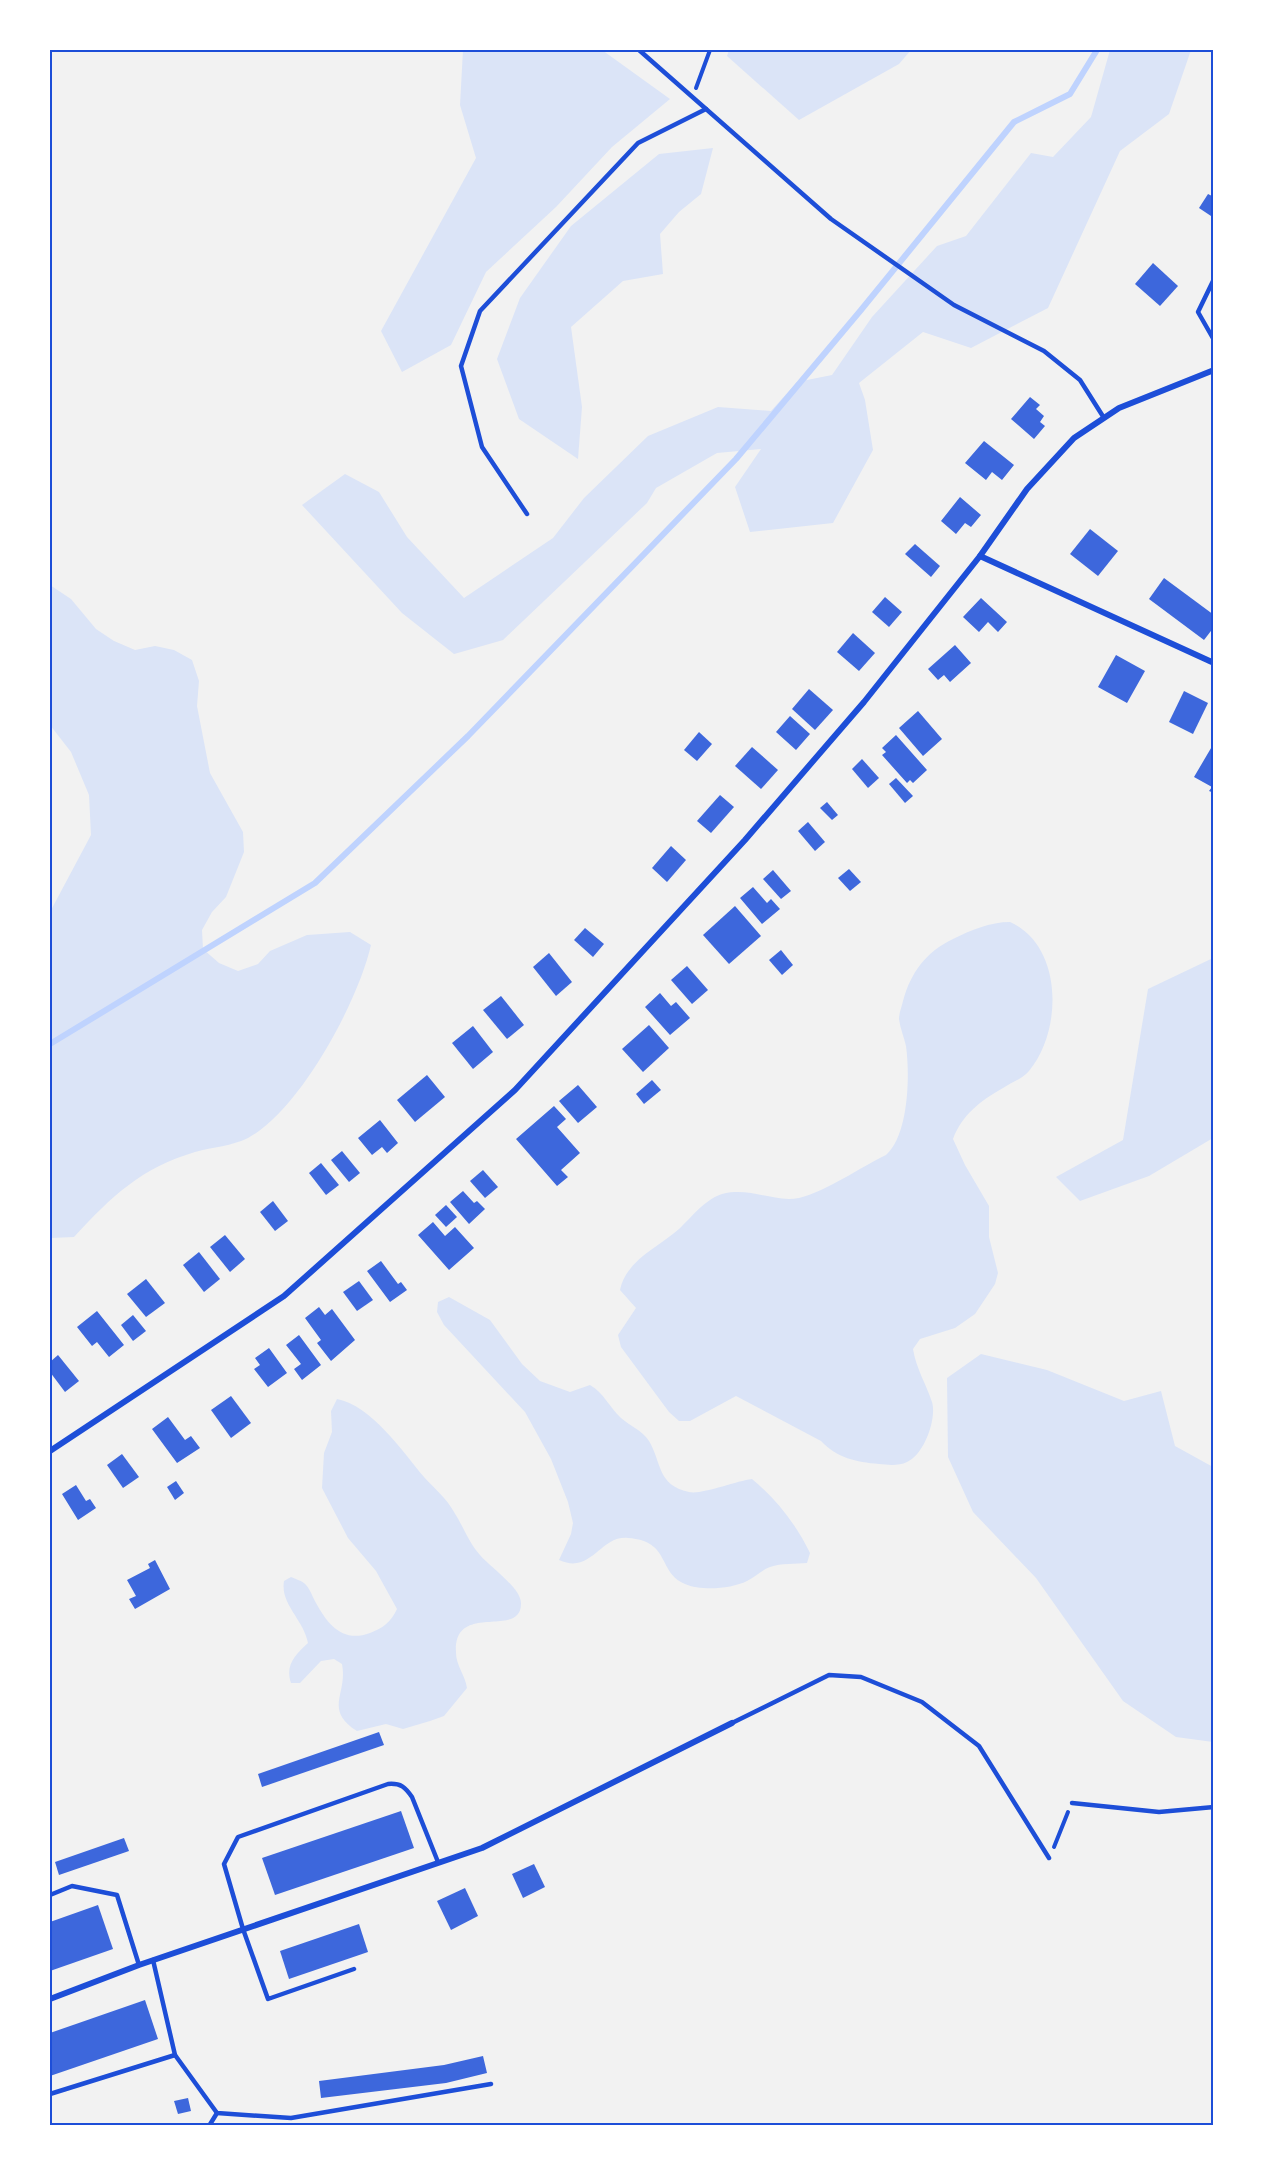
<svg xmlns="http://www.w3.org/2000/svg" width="1263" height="2175" viewBox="0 0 1263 2175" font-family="'Roboto Serif',serif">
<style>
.green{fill:#dbe4f7}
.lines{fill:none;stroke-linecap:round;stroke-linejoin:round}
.stream{stroke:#bfd3fe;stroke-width:6}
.building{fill:#3d67dc}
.path{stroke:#1d4ed8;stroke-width:4}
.service{stroke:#1d4ed8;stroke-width:4.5}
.minor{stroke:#1d4ed8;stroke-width:6}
.neatline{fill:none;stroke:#1d4ed8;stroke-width:2}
</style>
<rect width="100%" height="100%" fill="#f2f2f2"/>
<g class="green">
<path d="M 463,50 L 602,50 L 670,99 L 612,147 L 556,207 L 486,272 L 451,345 L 402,372 L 381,331 L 476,158 L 460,105 Z"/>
<path d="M 729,50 L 911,50 L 899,64 L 799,120 L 727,56 Z"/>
<path d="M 1110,50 L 1191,50 L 1169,114 L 1120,151 L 1048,308 L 971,348 L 923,332 L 859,383 L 865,400 L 873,450 L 833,523 L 750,532 L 735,487 L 761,449 L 717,453 L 656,488 L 647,503 L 503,640 L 454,654 L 402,613 L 302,505 L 345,474 L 379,492 L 407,537 L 464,598 L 553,538 L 584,498 L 648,436 L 718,407 L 771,411 L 797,382 L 832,375 L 872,317 L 937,246 L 966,236 L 1031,153 L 1053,157 L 1091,117 Z"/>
<path d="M 713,148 L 701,194 L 679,212 L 660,234 L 663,274 L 623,281 L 571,327 L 582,407 L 578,459 L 519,419 L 497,359 L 520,298 L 571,226 L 659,154 Z"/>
<path d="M 50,585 L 71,599 L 96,629 L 114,641 L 135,650 L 155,646 L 174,650 L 192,660 L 199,681 L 197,706 L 210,773 L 243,832 L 244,852 L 226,897 L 212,912 L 202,930 L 203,949 L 219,963 L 238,971 L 258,964 L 270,951 L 307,935 L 350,932 L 371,945 C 358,1002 300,1110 248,1138 C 232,1146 213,1147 195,1152 C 141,1168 112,1196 74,1237 L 51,1238 L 50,912 L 91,835 L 89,795 L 71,752 L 50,725 Z"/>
<path d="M 1010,922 C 1063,946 1063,1030 1029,1071 C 1022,1079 1012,1082 1003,1088 C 980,1101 962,1115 953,1139 L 965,1165 L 989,1206 L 989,1237 L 998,1273 L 995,1284 L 975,1314 L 955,1328 L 920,1339 L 913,1349 C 916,1368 926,1384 932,1402 C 937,1419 924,1455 907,1462 C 899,1466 888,1465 879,1464 C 856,1462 837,1458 821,1441 L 736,1396 L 690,1421 L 679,1421 L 669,1412 L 621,1347 L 618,1335 L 636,1308 L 620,1290 C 626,1260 659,1247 679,1229 C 696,1213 710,1192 735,1192 C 757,1191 777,1202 799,1198 C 827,1191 859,1168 886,1155 C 909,1135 910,1074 906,1046 C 904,1037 900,1028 899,1019 C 899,1013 902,1006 903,1001 C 911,972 926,952 953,939 C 971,930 990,922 1010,922 Z"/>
<path d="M 1213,958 L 1213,1138 L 1149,1176 L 1080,1201 L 1056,1177 L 1123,1140 L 1148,989 Z"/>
<path d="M 449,1297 L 490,1320 L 522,1364 L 540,1381 L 570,1392 L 590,1385 C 604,1393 609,1407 621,1418 C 630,1426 642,1430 649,1441 C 662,1463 657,1485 689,1492 C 701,1495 736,1481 752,1479 C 776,1499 796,1524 810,1553 L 807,1563 C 796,1564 781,1563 770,1567 C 762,1570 755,1577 747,1581 C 731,1589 701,1591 685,1584 C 657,1572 671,1541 628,1538 C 600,1535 592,1575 559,1560 L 571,1534 L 573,1523 L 568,1502 L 551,1459 L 525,1412 L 444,1325 L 437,1312 L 438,1302 Z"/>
<path d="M 981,1354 L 1047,1370 L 1124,1401 L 1161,1391 L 1175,1446 L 1213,1467 L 1213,1742 L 1176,1737 L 1123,1701 L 1036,1578 L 973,1512 L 948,1457 L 947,1378 Z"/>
<path d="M 337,1399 C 372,1406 402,1451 424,1477 C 434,1488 447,1499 454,1512 C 463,1526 469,1543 480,1555 C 490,1567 521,1588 521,1603 C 522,1640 453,1600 456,1653 C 456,1665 465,1675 467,1688 L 444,1716 L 430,1721 L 403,1729 L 386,1724 L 357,1731 C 323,1709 348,1694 342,1664 L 334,1659 L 321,1661 L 300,1683 L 291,1683 C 285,1665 295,1655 308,1643 C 304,1620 280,1604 284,1581 L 291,1577 C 295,1579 300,1580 304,1583 C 310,1588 312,1596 316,1603 C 328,1625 343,1643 370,1633 C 383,1628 391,1622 397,1609 L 376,1571 L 348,1538 L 322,1488 L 324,1453 L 332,1432 L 331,1411 Z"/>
</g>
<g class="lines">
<path class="stream" d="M 50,1044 L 315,883 L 468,736 L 736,459 L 861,310 L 1014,122 L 1070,94 L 1097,50"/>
</g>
<g class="building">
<path d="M 1208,194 L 1214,197 L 1214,218 L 1199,208 Z"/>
<path d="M 1153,263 L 1178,286 L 1160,306 L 1135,284 Z"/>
<path d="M 1030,397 L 1040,405 L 1036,409 L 1044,416 L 1040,422 L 1045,426 L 1034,439 L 1011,419 Z"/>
<path d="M 984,441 L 1014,465 L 1002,480 L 992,472 L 986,480 L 965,463 Z"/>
<path d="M 960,497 L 981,515 L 971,527 L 965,523 L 956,534 L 941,521 Z"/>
<path d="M 1090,529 L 1118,551 L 1098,576 L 1070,554 Z"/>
<path d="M 915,544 L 940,566 L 931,577 L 905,554 Z"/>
<path d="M 1164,578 L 1214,615 L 1214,627 L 1204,640 L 1149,599 Z"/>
<path d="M 885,597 L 902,612 L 889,627 L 872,612 Z"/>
<path d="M 981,598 L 1007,622 L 998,632 L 988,622 L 979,632 L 963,617 Z"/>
<path d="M 853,633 L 875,653 L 859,671 L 837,652 Z"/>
<path d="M 955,645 L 971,663 L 950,682 L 944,675 L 938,680 L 928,669 Z"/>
<path d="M 1116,655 L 1145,671 L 1127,703 L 1098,687 Z"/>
<path d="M 809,689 L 833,710 L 815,730 L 792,709 Z"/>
<path d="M 1184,691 L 1208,703 L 1193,734 L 1169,722 Z"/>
<path d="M 918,711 L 942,739 L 923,756 L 899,728 Z"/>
<path d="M 790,716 L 810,734 L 796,750 L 776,732 Z"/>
<path d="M 699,732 L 712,744 L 697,761 L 684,750 Z"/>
<path d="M 896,735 L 927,770 L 913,783 L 910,780 L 907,783 L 882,755 L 886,752 L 882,748 Z"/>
<path d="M 1214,743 L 1214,793 L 1209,791 L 1212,787 L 1194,777 Z"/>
<path d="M 752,747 L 778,770 L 761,789 L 735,766 Z"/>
<path d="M 862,759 L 879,778 L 868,788 L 852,769 Z"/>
<path d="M 896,778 L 913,796 L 905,803 L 889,784 Z"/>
<path d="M 720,795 L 734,807 L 711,833 L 697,821 Z"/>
<path d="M 827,802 L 838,815 L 832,820 L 820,808 Z"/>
<path d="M 808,822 L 825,842 L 815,851 L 798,831 Z"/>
<path d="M 671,846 L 686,860 L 667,882 L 652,868 Z"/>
<path d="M 849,869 L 861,882 L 850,891 L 838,878 Z"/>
<path d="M 773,870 L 791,891 L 781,899 L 763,879 Z"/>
<path d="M 753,887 L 767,903 L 771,899 L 780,909 L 762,924 L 740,898 Z"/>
<path d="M 735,906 L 761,936 L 729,964 L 703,935 Z"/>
<path d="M 585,928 L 604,944 L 593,957 L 574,940 Z"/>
<path d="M 781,950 L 793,965 L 782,975 L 769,960 Z"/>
<path d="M 549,953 L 572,982 L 556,996 L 533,967 Z"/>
<path d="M 687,966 L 708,990 L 692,1004 L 671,980 Z"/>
<path d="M 660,993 L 671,1006 L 676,1002 L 690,1018 L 670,1035 L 645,1007 Z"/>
<path d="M 501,996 L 524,1025 L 507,1039 L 483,1010 Z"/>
<path d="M 649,1025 L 669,1048 L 643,1072 L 622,1049 Z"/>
<path d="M 473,1026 L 493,1052 L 473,1069 L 452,1043 Z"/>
<path d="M 427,1075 L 445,1097 L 415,1122 L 397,1100 Z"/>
<path d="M 652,1080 L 661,1090 L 644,1104 L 636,1094 Z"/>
<path d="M 578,1085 L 597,1107 L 578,1123 L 559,1101 Z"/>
<path d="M 554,1106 L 566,1119 L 557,1127 L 580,1153 L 561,1170 L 568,1177 L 557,1186 L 516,1139 Z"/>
<path d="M 380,1120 L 398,1143 L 387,1153 L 382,1147 L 372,1155 L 358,1138 Z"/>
<path d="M 342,1151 L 360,1173 L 349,1182 L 331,1160 Z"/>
<path d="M 321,1163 L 339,1185 L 326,1195 L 309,1173 Z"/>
<path d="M 483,1170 L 498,1187 L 485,1198 L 470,1181 Z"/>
<path d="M 463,1191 L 474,1203 L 477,1201 L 485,1209 L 469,1224 L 450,1202 Z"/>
<path d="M 273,1201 L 288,1221 L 275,1231 L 260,1212 Z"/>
<path d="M 446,1205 L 457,1217 L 446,1227 L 435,1215 Z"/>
<path d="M 433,1222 L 445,1236 L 455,1227 L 474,1248 L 449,1270 L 418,1235 Z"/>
<path d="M 225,1235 L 245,1259 L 230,1272 L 210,1247 Z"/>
<path d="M 199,1252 L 220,1279 L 204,1292 L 183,1265 Z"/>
<path d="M 381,1261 L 398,1284 L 401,1282 L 407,1290 L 390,1302 L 367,1271 Z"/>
<path d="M 146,1279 L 165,1303 L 146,1317 L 127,1294 Z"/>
<path d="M 359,1281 L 373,1300 L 357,1311 L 343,1292 Z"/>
<path d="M 319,1307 L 325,1315 L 332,1309 L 355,1340 L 331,1361 L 317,1343 L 321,1340 L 305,1318 Z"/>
<path d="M 97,1311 L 124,1345 L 109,1357 L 97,1342 L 92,1346 L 77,1327 Z"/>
<path d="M 133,1315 L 146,1331 L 133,1341 L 121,1325 Z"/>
<path d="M 299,1335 L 321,1365 L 302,1380 L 294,1369 L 301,1364 L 286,1345 Z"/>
<path d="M 269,1348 L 287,1373 L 268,1387 L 254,1369 L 260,1365 L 255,1358 Z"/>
<path d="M 58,1355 L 79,1381 L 65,1392 L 50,1372 L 50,1362 Z"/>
<path d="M 231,1396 L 251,1423 L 231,1438 L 211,1410 Z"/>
<path d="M 168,1417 L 185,1440 L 191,1436 L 200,1448 L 177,1463 L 152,1429 Z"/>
<path d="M 122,1454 L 139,1477 L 123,1488 L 107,1465 Z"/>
<path d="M 176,1481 L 184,1493 L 175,1500 L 167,1487 Z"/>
<path d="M 76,1485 L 86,1501 L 90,1499 L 96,1508 L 78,1520 L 62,1494 Z"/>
<path d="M 155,1560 L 170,1589 L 135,1609 L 129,1599 L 136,1596 L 127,1580 L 150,1568 L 148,1564 Z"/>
<path d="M 379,1732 L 384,1745 L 262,1787 L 258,1774 Z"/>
<path d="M 401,1811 L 414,1848 L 275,1895 L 262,1858 Z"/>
<path d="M 124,1838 L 129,1851 L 59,1875 L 55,1862 Z"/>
<path d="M 534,1864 L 545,1887 L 523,1898 L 512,1874 Z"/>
<path d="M 465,1888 L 478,1916 L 451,1930 L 437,1901 Z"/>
<path d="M 98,1905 L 113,1949 L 50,1971 L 50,1922 Z"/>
<path d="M 359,1924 L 368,1952 L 289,1979 L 280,1951 Z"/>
<path d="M 145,2000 L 158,2039 L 50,2076 L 50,2033 Z"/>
<path d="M 483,2056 L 487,2073 L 446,2083 L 321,2098 L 319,2081 L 444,2065 Z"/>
<path d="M 188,2098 L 191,2111 L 178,2114 L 174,2101 Z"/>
</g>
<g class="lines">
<g class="path">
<path d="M 696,88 L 710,50"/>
<path d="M 1054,1847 L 1068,1812"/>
</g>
<g class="service">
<path d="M 639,50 L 831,219 L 954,305 L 1044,351 L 1080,380 L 1104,418"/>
<path d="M 1214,279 L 1198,312 L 1214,340"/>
<path d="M 527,514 L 482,447 L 461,366 L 480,311 L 638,143 L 706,109"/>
<path d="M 732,1723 L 829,1675 L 861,1677 L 922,1702 L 979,1746 L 1049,1858"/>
<path d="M 1072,1803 L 1159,1812 L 1214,1807"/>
<path d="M 50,1895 L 72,1886 L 117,1895 L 139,1965"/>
<path d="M 153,1960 L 175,2055 L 217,2113 L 291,2118 L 491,2084"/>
<path d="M 354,1969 L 268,1999 L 243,1929 L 224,1864 L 238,1837 L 388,1784 C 401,1783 405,1787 412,1797 L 438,1862"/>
<path d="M 50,2094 L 175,2055"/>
<path d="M 209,2126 L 217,2113"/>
</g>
<g class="minor">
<path d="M 980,556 L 1214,663"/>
<path d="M 50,1451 L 284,1296 L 515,1090 L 745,840 L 864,702 L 980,556 L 1027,489 L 1074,438 L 1119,408 L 1214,370"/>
<path d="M 50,1999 L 139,1965 L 482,1848 L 732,1723"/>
</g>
</g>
<rect width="1263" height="2175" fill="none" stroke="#ffffff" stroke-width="102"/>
<rect x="51" y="51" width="1161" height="2073" class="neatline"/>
</svg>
